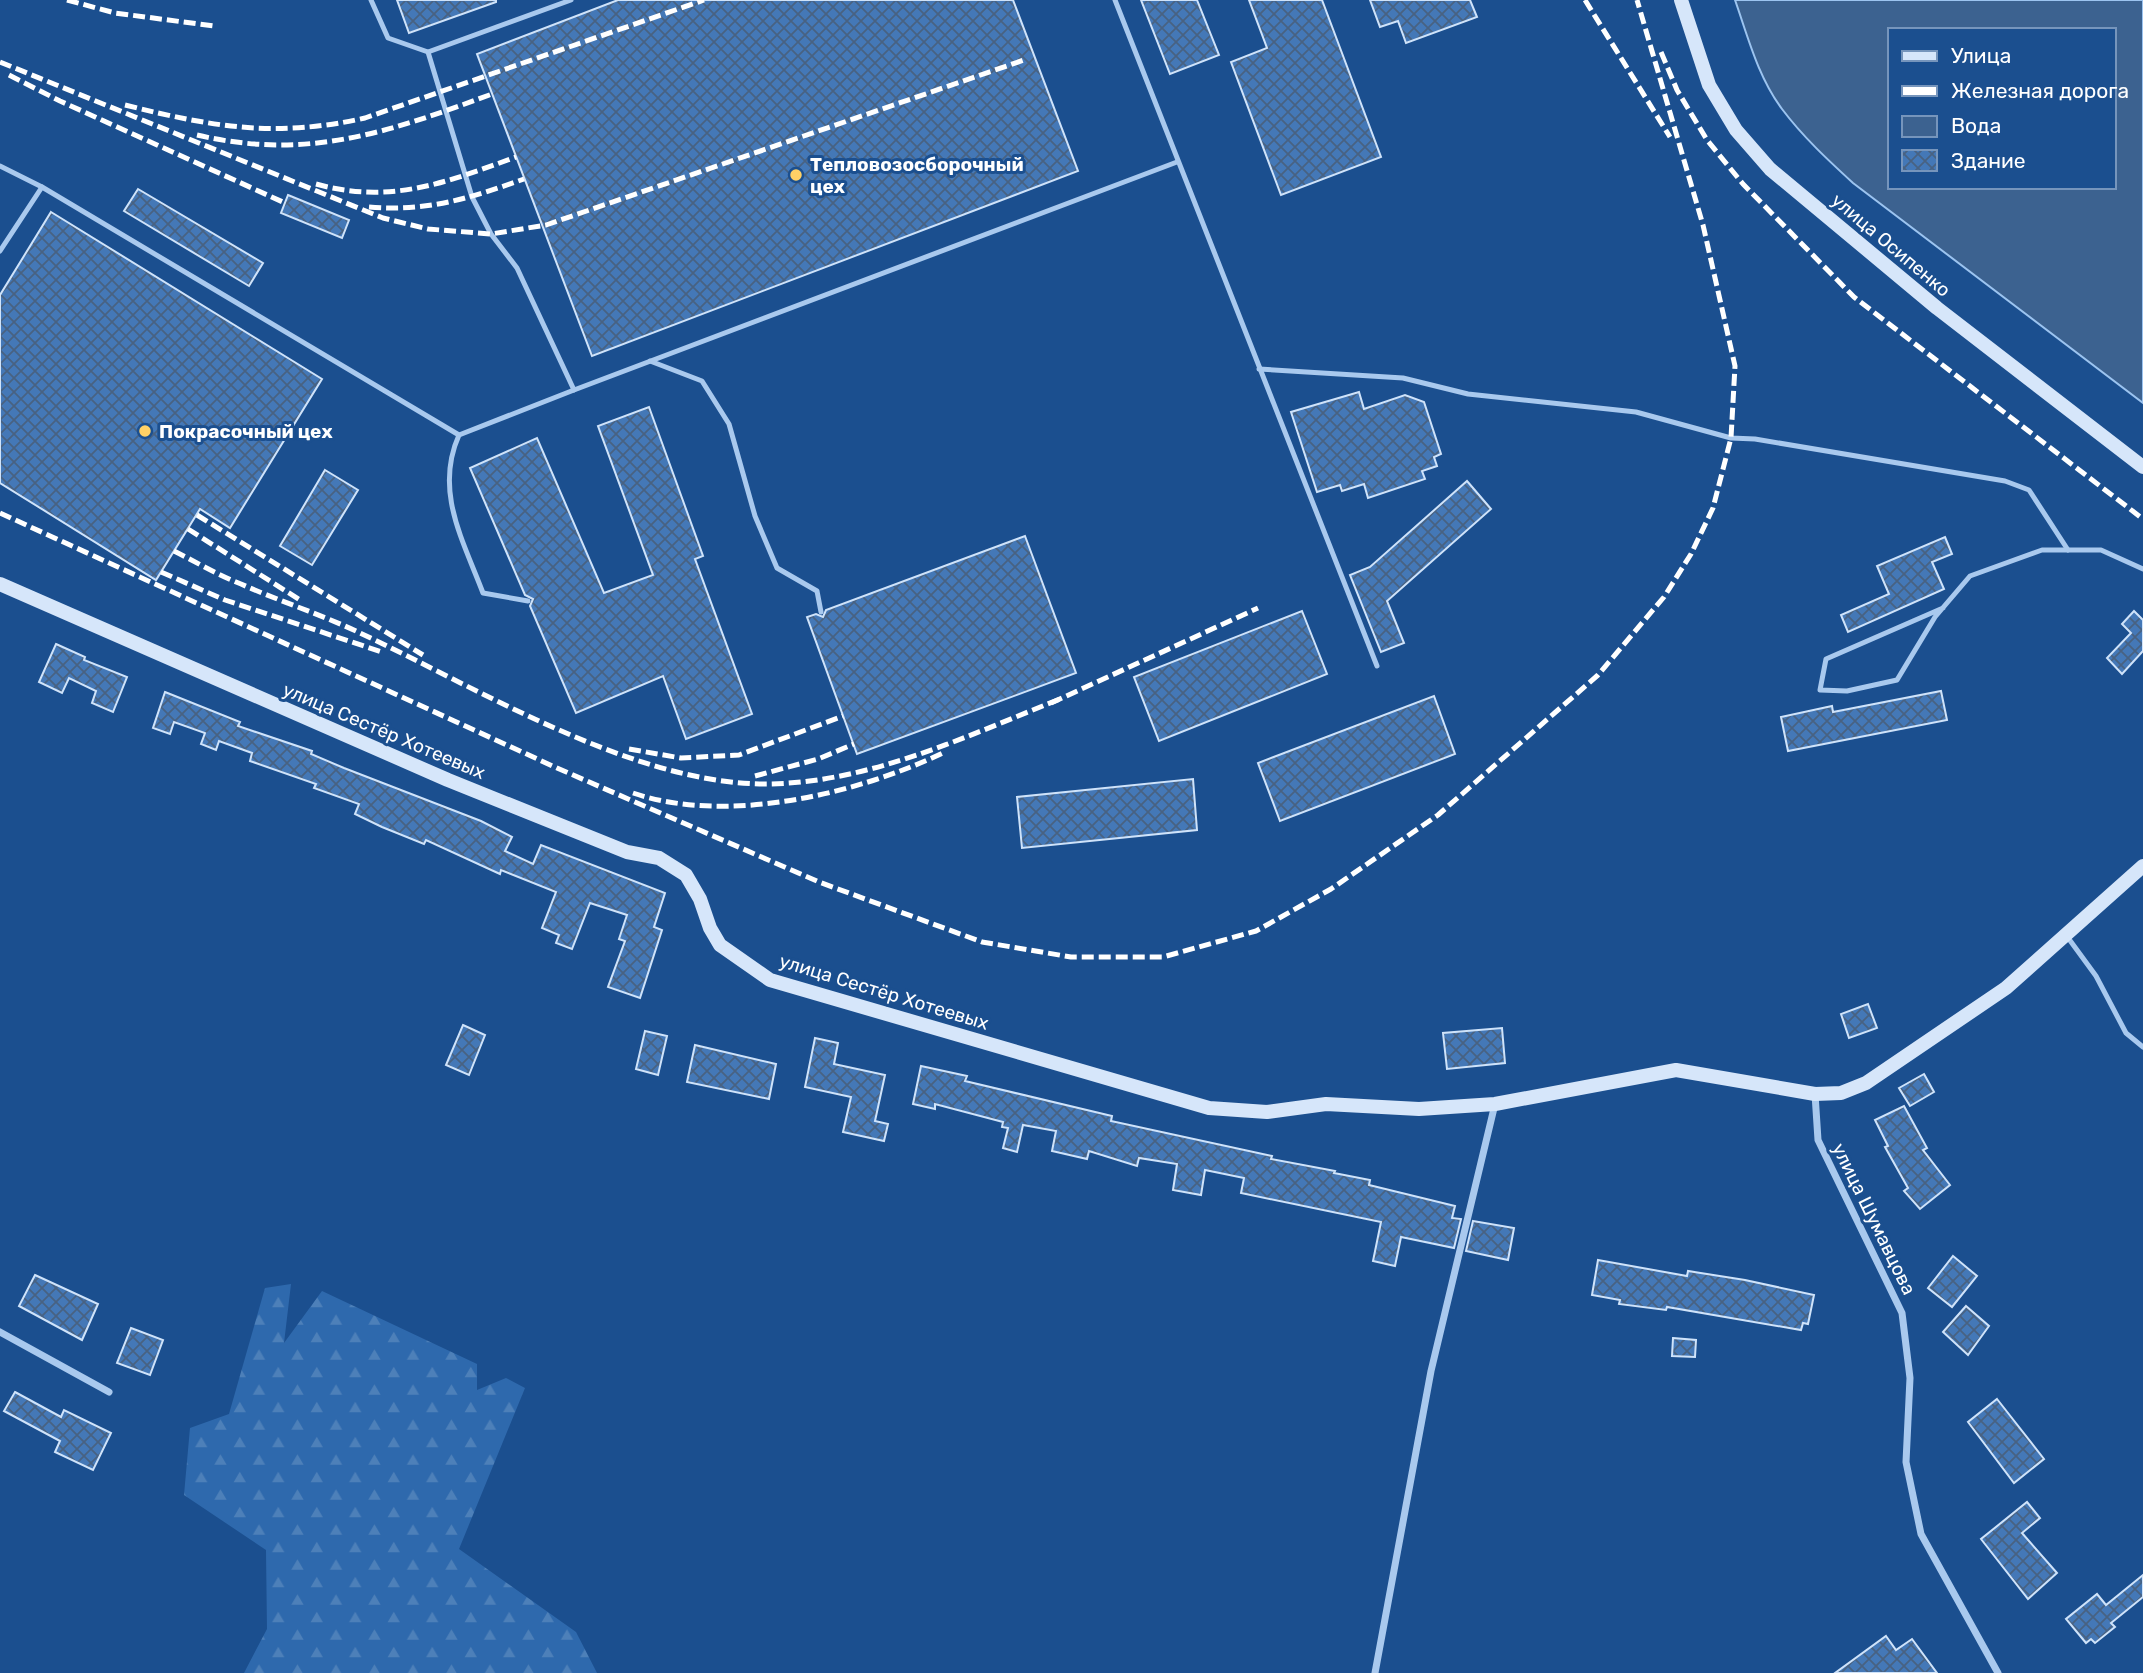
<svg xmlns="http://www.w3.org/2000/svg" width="2143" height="1673" viewBox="0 0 2143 1673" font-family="Rubik,sans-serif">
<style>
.forest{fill:url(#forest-firs)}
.water{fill:#3c6290;stroke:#9cc4f0;stroke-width:2;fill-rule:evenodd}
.building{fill:url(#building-cross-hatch);stroke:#cfe3fa;stroke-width:2}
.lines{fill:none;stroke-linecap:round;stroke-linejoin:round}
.lane{stroke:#a9c9ee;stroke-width:5}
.street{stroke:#a9c9ee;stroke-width:7}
.secondary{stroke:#d6e6fa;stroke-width:14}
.rail{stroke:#fff;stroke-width:5;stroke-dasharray:12 5;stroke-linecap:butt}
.poi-dot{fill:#ffd166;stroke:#1b4f8f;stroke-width:2.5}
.labels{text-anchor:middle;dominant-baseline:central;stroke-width:6;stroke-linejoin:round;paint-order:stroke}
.poi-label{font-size:19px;font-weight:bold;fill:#fff;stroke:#1b4f8f;text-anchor:start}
.street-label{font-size:19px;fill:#fff;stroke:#1b4f8f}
</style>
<defs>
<pattern id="forest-firs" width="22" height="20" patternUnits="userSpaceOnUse" patternTransform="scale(1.75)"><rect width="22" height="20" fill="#2e69ad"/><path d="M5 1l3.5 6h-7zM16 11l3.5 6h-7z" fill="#4d80b9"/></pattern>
<pattern id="building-cross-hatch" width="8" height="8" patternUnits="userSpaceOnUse" patternTransform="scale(1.75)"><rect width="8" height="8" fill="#4478b7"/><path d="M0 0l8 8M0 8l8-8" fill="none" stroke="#486282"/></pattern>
</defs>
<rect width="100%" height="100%" fill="#1b4f8f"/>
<path class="forest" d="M 291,1284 L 284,1343 L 322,1291 L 477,1364 L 477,1390 L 506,1378 L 525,1388 L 459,1549 L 576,1632 L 597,1673 L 244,1673 L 267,1629 L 266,1550 L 184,1495 L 190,1428 L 229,1414 L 265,1288 Z"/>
<path class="water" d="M 1735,0 L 2143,0 L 2143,403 L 1853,183 C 1828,160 1803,137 1782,109 C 1758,77 1748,37 1735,0 ZM 1889,30 L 2113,30 L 2113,187 L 1889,187 Z"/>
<g class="building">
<path d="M 397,0 L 496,0 L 496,2 L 409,33 Z"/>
<path d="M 618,0 L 1013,0 L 1078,171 L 592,356 L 477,54 Z"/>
<path d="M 1141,0 L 1197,0 L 1219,55 L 1170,74 Z"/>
<path d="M 1249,0 L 1322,0 L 1381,157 L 1281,195 L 1231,62 L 1267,48 Z"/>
<path d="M 1370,0 L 1470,0 L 1477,17 L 1406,43 L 1398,21 L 1380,27 Z"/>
<path d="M 138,189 L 263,263 L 249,286 L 124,211 Z"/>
<path d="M 288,195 L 349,220 L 342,238 L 281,213 Z"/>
<path d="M 51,212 L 322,379 L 230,528 L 200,509 L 156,580 L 0,483 L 0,295 Z"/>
<path d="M 1359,392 L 1364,409 L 1405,395 L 1424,402 L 1441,454 L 1434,457 L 1437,466 L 1422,471 L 1425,479 L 1368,498 L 1364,484 L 1342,491 L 1340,485 L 1317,492 L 1291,412 Z"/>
<path d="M 649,407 L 703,556 L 695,559 L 752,714 L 686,739 L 663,676 L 576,713 L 530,606 L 533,599 L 525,595 L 470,468 L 537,438 L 604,593 L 653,575 L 598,426 Z"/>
<path d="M 325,470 L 358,490 L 312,565 L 280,546 Z"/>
<path d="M 1467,481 L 1491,509 L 1387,601 L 1404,643 L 1381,652 L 1350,575 L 1370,567 Z"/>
<path d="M 1025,536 L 1076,673 L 857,754 L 807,617 L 816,614 L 823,617 L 826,610 Z"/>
<path d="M 1945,537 L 1952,554 L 1932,562 L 1944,589 L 1848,632 L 1841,615 L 1889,594 L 1877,566 Z"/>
<path d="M 1302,611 L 1327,674 L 1159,741 L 1134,677 Z"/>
<path d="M 2134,611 L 2143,620 L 2143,651 L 2122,674 L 2107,658 L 2131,633 L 2122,624 Z"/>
<path d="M 56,644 L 85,657 L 84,660 L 127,677 L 113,712 L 92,703 L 96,691 L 69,678 L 62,693 L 39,682 Z"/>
<path d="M 1941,691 L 1947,720 L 1788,751 L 1781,717 L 1832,706 L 1833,712 Z"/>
<path d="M 165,692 L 240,722 L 238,726 L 312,751 L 311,754 L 344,768 L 481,821 L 512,837 L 505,851 L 533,864 L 541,845 L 665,893 L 654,927 L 662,930 L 640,998 L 608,987 L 625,941 L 619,939 L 627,915 L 590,903 L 572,949 L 556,943 L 559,935 L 542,928 L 556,892 L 501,870 L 500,874 L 426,840 L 424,844 L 382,827 L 355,814 L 359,804 L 314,788 L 316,784 L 250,761 L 252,753 L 219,741 L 216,750 L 201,744 L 205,733 L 174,722 L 170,734 L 153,728 Z"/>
<path d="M 1434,696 L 1455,754 L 1280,821 L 1258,763 Z"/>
<path d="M 1193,779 L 1197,830 L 1022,848 L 1017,797 Z"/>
<path d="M 1868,1004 L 1877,1028 L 1849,1038 L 1841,1014 Z"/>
<path d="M 463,1025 L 485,1035 L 469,1075 L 446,1065 Z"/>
<path d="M 1502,1028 L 1505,1063 L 1447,1069 L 1443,1033 Z"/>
<path d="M 645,1031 L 667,1036 L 658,1075 L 636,1069 Z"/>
<path d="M 815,1038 L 838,1043 L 834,1064 L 885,1075 L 875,1121 L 888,1124 L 884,1141 L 843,1132 L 851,1097 L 805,1087 Z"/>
<path d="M 695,1045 L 776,1064 L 769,1099 L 687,1082 Z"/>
<path d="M 921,1066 L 967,1076 L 965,1081 L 1112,1116 L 1111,1121 L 1272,1156 L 1271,1159 L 1335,1171 L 1334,1173 L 1370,1180 L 1369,1185 L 1455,1206 L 1452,1218 L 1461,1219 L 1454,1248 L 1401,1237 L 1395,1266 L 1373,1261 L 1381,1222 L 1241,1193 L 1244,1178 L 1205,1170 L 1201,1195 L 1173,1190 L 1177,1164 L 1139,1158 L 1137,1166 L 1089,1151 L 1087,1159 L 1052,1151 L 1056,1131 L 1023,1125 L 1017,1152 L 1003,1148 L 1008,1128 L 1002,1127 L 1003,1122 L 935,1104 L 935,1109 L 913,1104 Z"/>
<path d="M 1924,1074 L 1934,1092 L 1910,1106 L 1899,1088 Z"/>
<path d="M 1904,1106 L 1927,1148 L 1923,1150 L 1950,1185 L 1920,1209 L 1904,1191 L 1908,1188 L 1885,1147 L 1888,1146 L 1875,1120 Z"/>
<path d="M 1473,1221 L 1514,1228 L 1508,1260 L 1466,1251 Z"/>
<path d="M 1953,1256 L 1977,1276 L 1952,1307 L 1928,1288 Z"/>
<path d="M 1598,1260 L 1687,1276 L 1688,1271 L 1745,1280 L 1814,1295 L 1808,1324 L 1803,1323 L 1801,1330 L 1667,1307 L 1666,1310 L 1619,1304 L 1620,1300 L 1592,1295 Z"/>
<path d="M 35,1275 L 98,1304 L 82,1340 L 19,1306 Z"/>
<path d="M 1966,1306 L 1989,1326 L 1968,1355 L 1943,1332 Z"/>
<path d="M 131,1328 L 163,1340 L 150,1375 L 117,1363 Z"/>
<path d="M 1673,1338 L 1696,1340 L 1695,1357 L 1672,1356 Z"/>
<path d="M 15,1392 L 61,1417 L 64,1410 L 111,1433 L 93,1470 L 55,1452 L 60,1441 L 4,1411 Z"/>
<path d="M 1997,1399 L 2044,1459 L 2014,1483 L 1968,1422 Z"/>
<path d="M 2027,1502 L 2040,1518 L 2022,1533 L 2057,1573 L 2028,1599 L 1981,1539 Z"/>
<path d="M 2143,1575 L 2143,1597 L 2111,1623 L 2115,1627 L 2095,1643 L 2091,1639 L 2086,1643 L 2066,1619 L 2097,1594 L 2106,1605 Z"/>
<path d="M 1886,1636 L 1896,1650 L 1912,1639 L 1937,1673 L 1835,1673 Z"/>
</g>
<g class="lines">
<g class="lane">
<path d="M 1115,0 L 1377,666"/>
<path d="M 428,52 L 571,0"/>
<path d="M 0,166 L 42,187 L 459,435 L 574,390 L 517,268 L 491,234 L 472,197 L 428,52 L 388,38 L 371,0"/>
<path d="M 0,251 L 42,187"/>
<path d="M 650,361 L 702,381 L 729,424 L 755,516 L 777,568 L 817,591 L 821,612"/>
<path d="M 1259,369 L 1403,378 L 1468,394 L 1636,412 L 1731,438 L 1755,439 L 2005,481 L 2029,490 L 2068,550"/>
<path d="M 574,390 L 1177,162"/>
<path d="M 459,435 C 434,491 463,540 483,593 L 528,601"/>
<path d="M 1943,608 L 1826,659 L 1820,690 L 1847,691 L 1897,680 L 1935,617 L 1970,576 L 2042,550 L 2101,550 L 2143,569"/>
<path d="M 2066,935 L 2096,976 L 2126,1033 L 2143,1047"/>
</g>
<g class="street">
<path d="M 1815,1094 L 1818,1140 L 1902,1313 L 1910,1378 L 1906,1462 L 1921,1534 L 1998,1673"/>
<path d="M 0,1332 L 109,1392"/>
<path d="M 1375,1673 L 1431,1371 L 1495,1104"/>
</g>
<g class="secondary">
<path d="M 1681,0 L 1709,85 L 1736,130 L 1770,169 L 1937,308 L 2143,467"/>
<path d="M 0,584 L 448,780 L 627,852 L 659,858 L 686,875 L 700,899 L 710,928 L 720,945 L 770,980 L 1209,1108 L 1267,1112 L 1326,1104 L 1419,1109 L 1495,1104 L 1676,1070 L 1815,1094 L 1841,1093 L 1866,1083 L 2006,988 L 2143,866"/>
</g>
<g class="rail">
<path d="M 67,0 L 115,13 L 214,26"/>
<path d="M 1585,0 L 1670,137"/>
<path d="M 1661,52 L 1677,90 L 1707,140 L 1743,184 L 1854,297 L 2143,519"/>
<path d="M 0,62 L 383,218 L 428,229 L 491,234 L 546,225 L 1024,60"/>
<path d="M 9,75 L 60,101 L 285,203"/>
<path d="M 125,105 C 213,127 275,138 365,118 L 704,0"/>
<path d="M 197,135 C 308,161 389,132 492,94"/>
<path d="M 316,184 C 391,205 447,182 516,157"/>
<path d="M 369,207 C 428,212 470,198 524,179"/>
<path d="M 0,513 L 557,768 L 819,882 L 982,942 L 1071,957 L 1163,957 L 1256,931 L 1331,889 L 1438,815 L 1598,675 L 1664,597 L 1691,554 L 1713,508 L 1731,438 L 1735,366 L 1703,225 L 1637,0"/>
<path d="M 197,515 L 423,655"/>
<path d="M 188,529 L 300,600"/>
<path d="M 174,551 C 196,562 218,575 241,584 C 279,601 320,614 358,632 C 478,688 634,785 767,784 C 869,783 967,736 1060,699"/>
<path d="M 161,572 L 225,600 L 382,652"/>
<path d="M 1051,703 L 1258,608"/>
<path d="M 629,749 L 681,758 L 739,755 L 843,716"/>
<path d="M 755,776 L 818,759 L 854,744"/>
<path d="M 633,793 C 727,825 856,794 943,753"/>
</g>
</g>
<g class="poi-dot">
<circle cx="796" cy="175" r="7"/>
<circle cx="145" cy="431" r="7"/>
</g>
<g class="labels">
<g class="poi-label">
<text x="810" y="164">Тепловозосборочный<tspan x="810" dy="22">цех</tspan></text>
<text x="159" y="431">Покрасочный цех</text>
</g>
<g class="street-label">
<text transform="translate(1891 245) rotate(40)">улица Осипенко</text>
<text transform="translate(384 731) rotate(23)">улица Сестёр Хотеевых</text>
<text transform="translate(884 992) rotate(17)">улица Сестёр Хотеевых</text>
<text transform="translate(1874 1219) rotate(64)">улица Шумавцова</text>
</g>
</g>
<rect x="1888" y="28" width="228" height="161" fill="#1b4f8f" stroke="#7695bc" stroke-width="2"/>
<rect x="1902" y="51" width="35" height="10" fill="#d6e6fa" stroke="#7695bc" stroke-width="2"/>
<text x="1951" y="63" font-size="21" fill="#ffffff">Улица</text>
<rect x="1902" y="86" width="35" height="10" fill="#ffffff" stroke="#7695bc" stroke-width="2"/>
<text x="1951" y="98" font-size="21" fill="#ffffff">Железная дорога</text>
<rect x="1902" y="116" width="35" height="21" fill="#3c6290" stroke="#7695bc" stroke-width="2"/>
<text x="1951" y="133" font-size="21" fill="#ffffff">Вода</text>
<rect x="1902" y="150" width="35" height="21" fill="url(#building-cross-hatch)" stroke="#7695bc" stroke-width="2"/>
<text x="1951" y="168" font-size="21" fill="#ffffff">Здание</text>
</svg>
